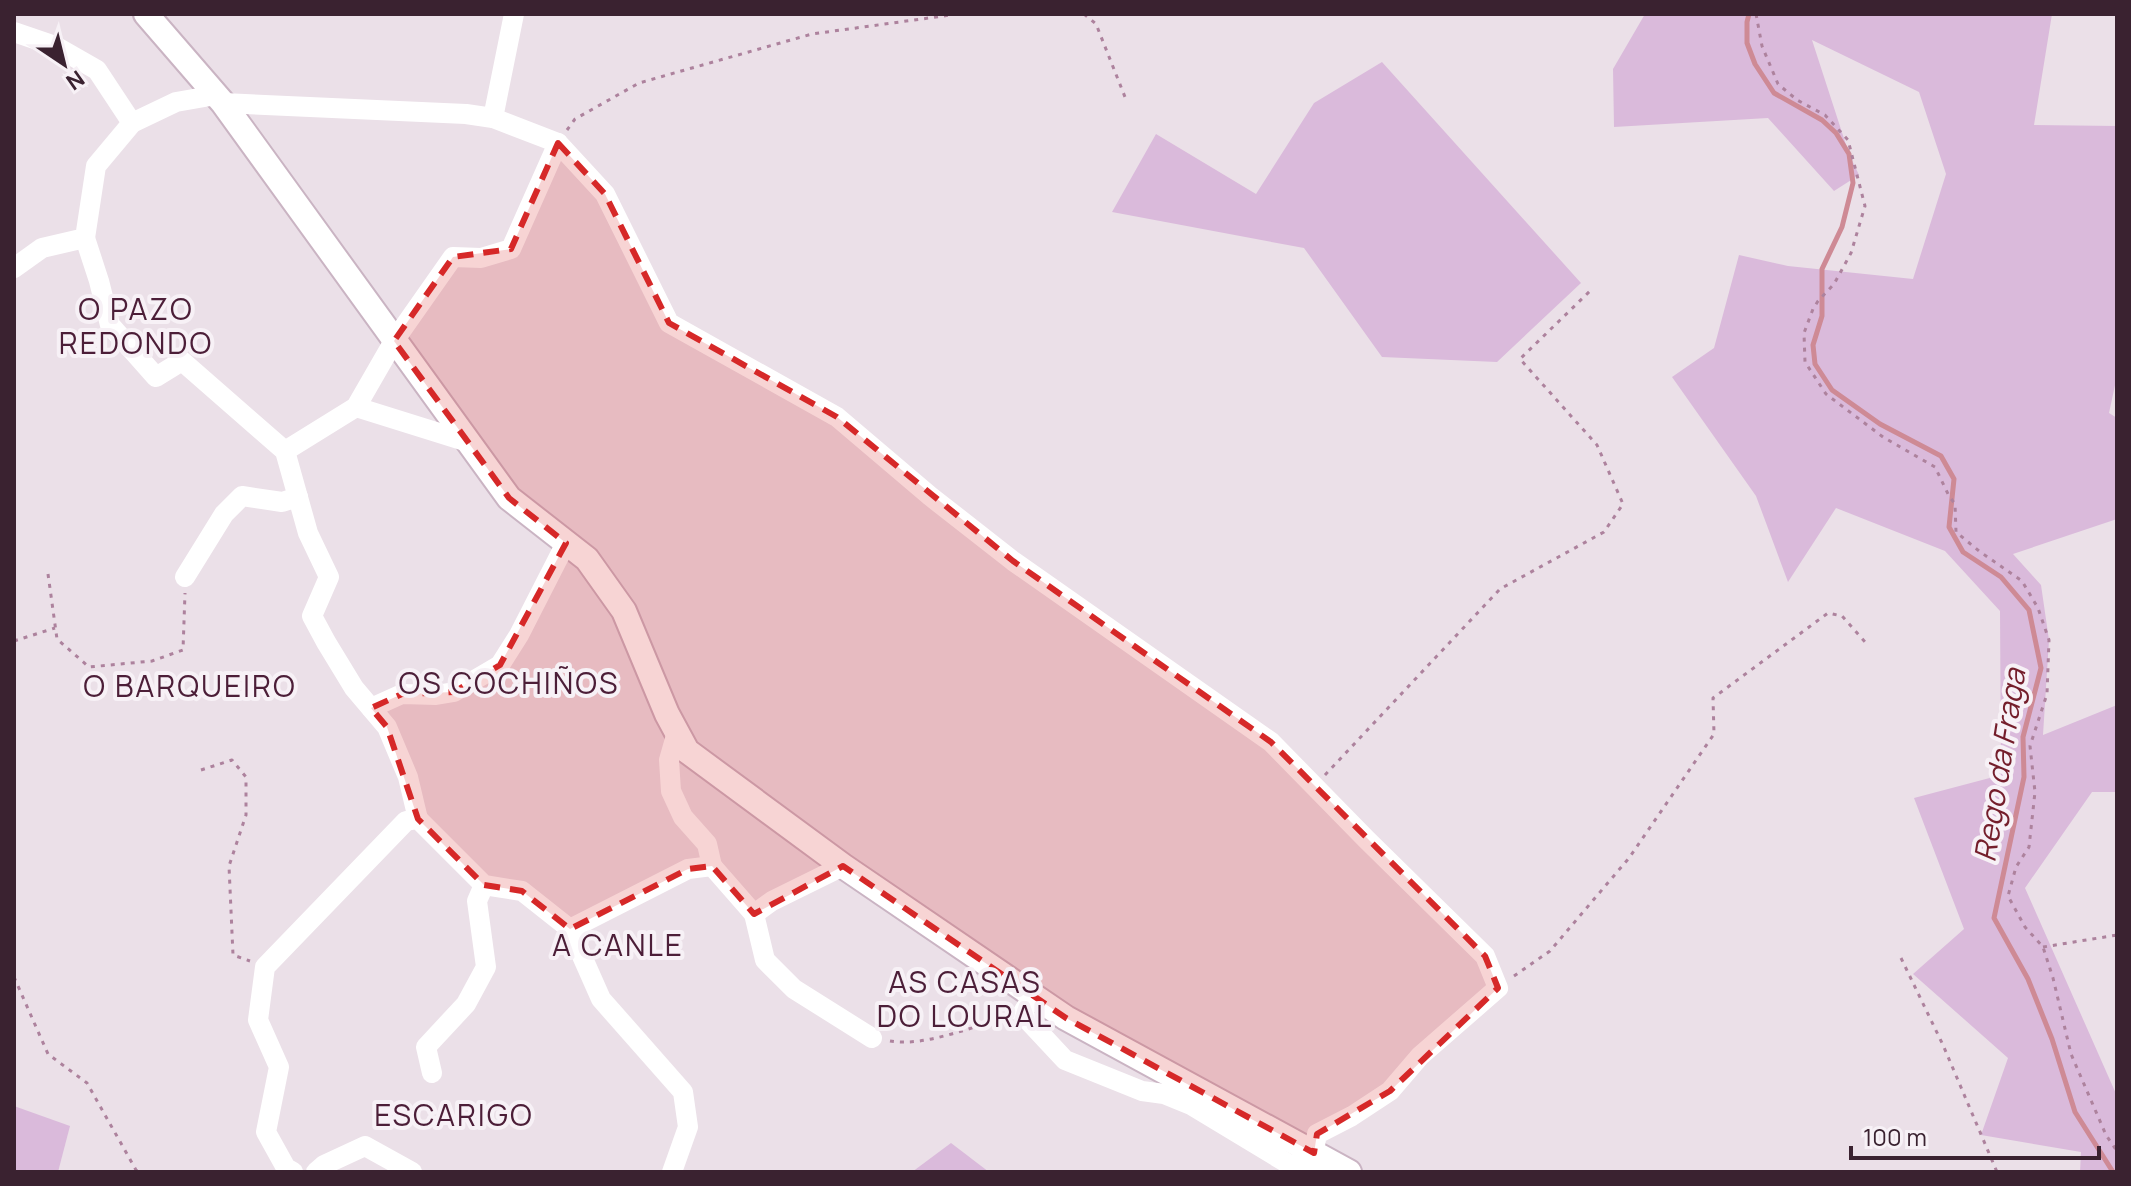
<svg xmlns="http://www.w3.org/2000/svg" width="2131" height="1186" viewBox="0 0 2131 1186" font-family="Manrope,sans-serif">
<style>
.green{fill:#dabadb}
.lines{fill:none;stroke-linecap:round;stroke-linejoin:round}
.stream{stroke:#ce8a95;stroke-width:5}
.secondary-casing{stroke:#cab4c3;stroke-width:28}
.path{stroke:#ad829d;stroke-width:3;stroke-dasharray:4 6;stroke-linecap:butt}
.street{stroke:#fff;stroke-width:20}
.secondary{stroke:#fff;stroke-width:24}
.marked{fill:#d62828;fill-opacity:0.2;stroke:#d62828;stroke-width:6;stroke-dasharray:16 10;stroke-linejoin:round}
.labels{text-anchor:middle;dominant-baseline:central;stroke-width:8;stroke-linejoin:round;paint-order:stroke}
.neighbourhood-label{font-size:30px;letter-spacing:2px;fill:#4c1e38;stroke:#f7f1f6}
.water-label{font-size:30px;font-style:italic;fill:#741e2b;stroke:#f7f1f6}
</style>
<rect width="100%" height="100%" fill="#ebe0e8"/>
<g class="green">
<path d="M 1645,14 L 2052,14 L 2034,125 L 2117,126 L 2117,376 L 2109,413 L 2117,418 L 2117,519 L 2013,554 L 2041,585 L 2049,640 L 2043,735 L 2117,705 L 2117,792 L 2092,792 L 2025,888 L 2117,1096 L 2117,1172 L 2080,1172 L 2081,1152 L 1981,1135 L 2008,1058 L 1913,974 L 1964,929 L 1914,798 L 2001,775 L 2000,611 L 1945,551 L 1836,508 L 1788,582 L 1756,496 L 1672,377 L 1714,348 L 1739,255 L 1788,266 L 1913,279 L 1946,174 L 1919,92 L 1812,40 L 1849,154 L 1859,175 L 1834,191 L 1768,118 L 1614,127 L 1613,69 Z"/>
<path d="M 1382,62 L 1581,283 L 1497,362 L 1382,357 L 1304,248 L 1112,212 L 1156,134 L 1256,194 L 1314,103 Z"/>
<path d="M 14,1106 L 70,1126 L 58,1172 L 14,1172 Z"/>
<path d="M 951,1143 L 989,1172 L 912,1172 Z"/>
</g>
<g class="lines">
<path class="stream" d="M 1749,14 L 1747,22 L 1747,43 L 1755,64 L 1774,93 L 1822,120 L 1836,133 L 1849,154 L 1853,183 L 1842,227 L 1822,269 L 1822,316 L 1813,345 L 1815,364 L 1832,390 L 1880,424 L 1941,456 L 1954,479 L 1949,527 L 1963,552 L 2001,577 L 2029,610 L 2041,668 L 2023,737 L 2024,777 L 1994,918 L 2028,979 L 2052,1039 L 2075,1112 L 2113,1172"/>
<g class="secondary-casing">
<path id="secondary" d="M 146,14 L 223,103 L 509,498 L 587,559 L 624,611 L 667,714 L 687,751 L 843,866 L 1066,1018 L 1349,1172"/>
</g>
<g class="path">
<path d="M 1084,14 L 1096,24 L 1127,102"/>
<path d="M 1756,14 L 1762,46 L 1778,84 L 1797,100 L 1825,115 L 1848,140 L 1865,206 L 1851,253 L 1834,284 L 1818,301 L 1813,309 L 1804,333 L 1805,362 L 1826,394 L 1883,437 L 1935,467 L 1949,496 L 1955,504 L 1956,532 L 1979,551 L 2022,581 L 2038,608 L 2049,640 L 2047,694 L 2030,746 L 2035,792 L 2029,847 L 2016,867 L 2008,896 L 2025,927 L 2043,947 L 2053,978 L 2071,1054 L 2106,1135 L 2117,1151"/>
<path d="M 567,130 L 575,119 L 639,83 L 812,34 L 958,14"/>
<path d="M 48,574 L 57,639 L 89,667 L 152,661 L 183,650 L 185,593"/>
<path d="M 14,641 L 55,628"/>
<path d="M 201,770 L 232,760 L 246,777 L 246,815 L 229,866 L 233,955 L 250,961"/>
<path d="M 1325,775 L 1500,589 L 1604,532 L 1623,504 L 1597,445 L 1520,359 L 1590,291"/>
<path d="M 2043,947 L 2117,935"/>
<path d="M 1901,958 L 1943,1045 L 1997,1172"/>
<path d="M 1514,976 L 1550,951 L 1629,858 L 1714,734 L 1713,698 L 1828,613 L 1842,616 L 1865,642"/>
<path d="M 14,977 L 48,1054 L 87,1083 L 136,1170 L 140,1172"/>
<path d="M 890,1041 C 924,1047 970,1027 1003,1019"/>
</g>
<g class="street">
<path d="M 14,32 L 55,46 L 97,70 L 132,123"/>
<path d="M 223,103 L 466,114 L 493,118 L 558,143 L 605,194 L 669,323 L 837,417 L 930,496 L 1013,561 L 1271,742 L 1366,839 L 1485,956 L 1498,988 L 1420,1056 L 1390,1091 L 1352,1116 L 1317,1134 L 1310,1172"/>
<path d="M 493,118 L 514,14"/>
<path d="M 85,238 L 99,281 L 110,325 L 156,377 L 182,361 L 285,451 L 308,533 L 329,577 L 312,616 L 326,642 L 354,688 L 387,727 L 408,777 L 418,819"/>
<path d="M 14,268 L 42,248 L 85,238 L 96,166 L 132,123 L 176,102 L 216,95"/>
<path d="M 356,407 L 468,442"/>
<path d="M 285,451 L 356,407 L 394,341 L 453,257 L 481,258 L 511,249 L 558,143"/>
<path d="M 185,577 L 224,514 L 242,496 L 282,502 L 298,497"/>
<path d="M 371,708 L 402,694 L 436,695 L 454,692 L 500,665 L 519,635 L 566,543"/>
<path d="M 677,732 L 669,760 L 671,791 L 683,817 L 707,844 L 712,866"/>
<path d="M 754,914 L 765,960 L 794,989 L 872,1038"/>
<path d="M 570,929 L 601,999 L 683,1092 L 688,1127 L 672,1172"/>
<path d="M 1033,996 L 1022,1014 L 1065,1060 L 1142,1091 L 1164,1094 L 1191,1105 L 1292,1166 L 1314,1153"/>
<path d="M 432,1073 L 426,1047 L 466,1004 L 486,967 L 477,901 L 484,885"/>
<path d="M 293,1172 L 286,1168 L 266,1132 L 279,1067 L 258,1020 L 265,967 L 406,821 L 418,819 L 484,885 L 522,891 L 570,929 L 688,869 L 712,866 L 754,914 L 772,901 L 843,866"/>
<path d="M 316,1172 L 324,1165 L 365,1146 L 412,1172"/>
</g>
<use href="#secondary" class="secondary"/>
</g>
<path class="marked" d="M 558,143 L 605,194 L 669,323 L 837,417 L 1013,561 L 1271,742 L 1485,956 L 1498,988 L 1390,1091 L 1317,1134 L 1314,1153 L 1066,1018 L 843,866 L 754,914 L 712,866 L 688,869 L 570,929 L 522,891 L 484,885 L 418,819 L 387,727 L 371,708 L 402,694 L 454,692 L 500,665 L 566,543 L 509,498 L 394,341 L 453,257 L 511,249 Z"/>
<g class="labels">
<g class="neighbourhood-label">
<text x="136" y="308">O PAZO<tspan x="136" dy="34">REDONDO</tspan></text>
<text x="509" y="682">OS COCHIÑOS</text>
<text x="190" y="685">O BARQUEIRO</text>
<text x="618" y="944">A CANLE</text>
<text x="965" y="981">AS CASAS<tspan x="965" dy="34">DO LOURAL</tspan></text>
<text x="454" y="1114">ESCARIGO</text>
</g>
<g class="water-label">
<text transform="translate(1999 765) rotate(-81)">Rego da Fraga</text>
</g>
</g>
<rect width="2131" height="1186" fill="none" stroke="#3a2230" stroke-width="32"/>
<g transform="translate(64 64) rotate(145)" stroke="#f7f1f6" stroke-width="6" paint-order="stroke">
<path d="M0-6L14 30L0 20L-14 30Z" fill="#3a2230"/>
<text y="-12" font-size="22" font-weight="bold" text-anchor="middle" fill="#3a2230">N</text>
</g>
<path d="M1851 1146v12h248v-12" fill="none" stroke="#3a2230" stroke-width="4"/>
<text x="1863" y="1146" font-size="24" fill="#3a2230" stroke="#f7f1f6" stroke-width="6" paint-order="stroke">100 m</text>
</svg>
